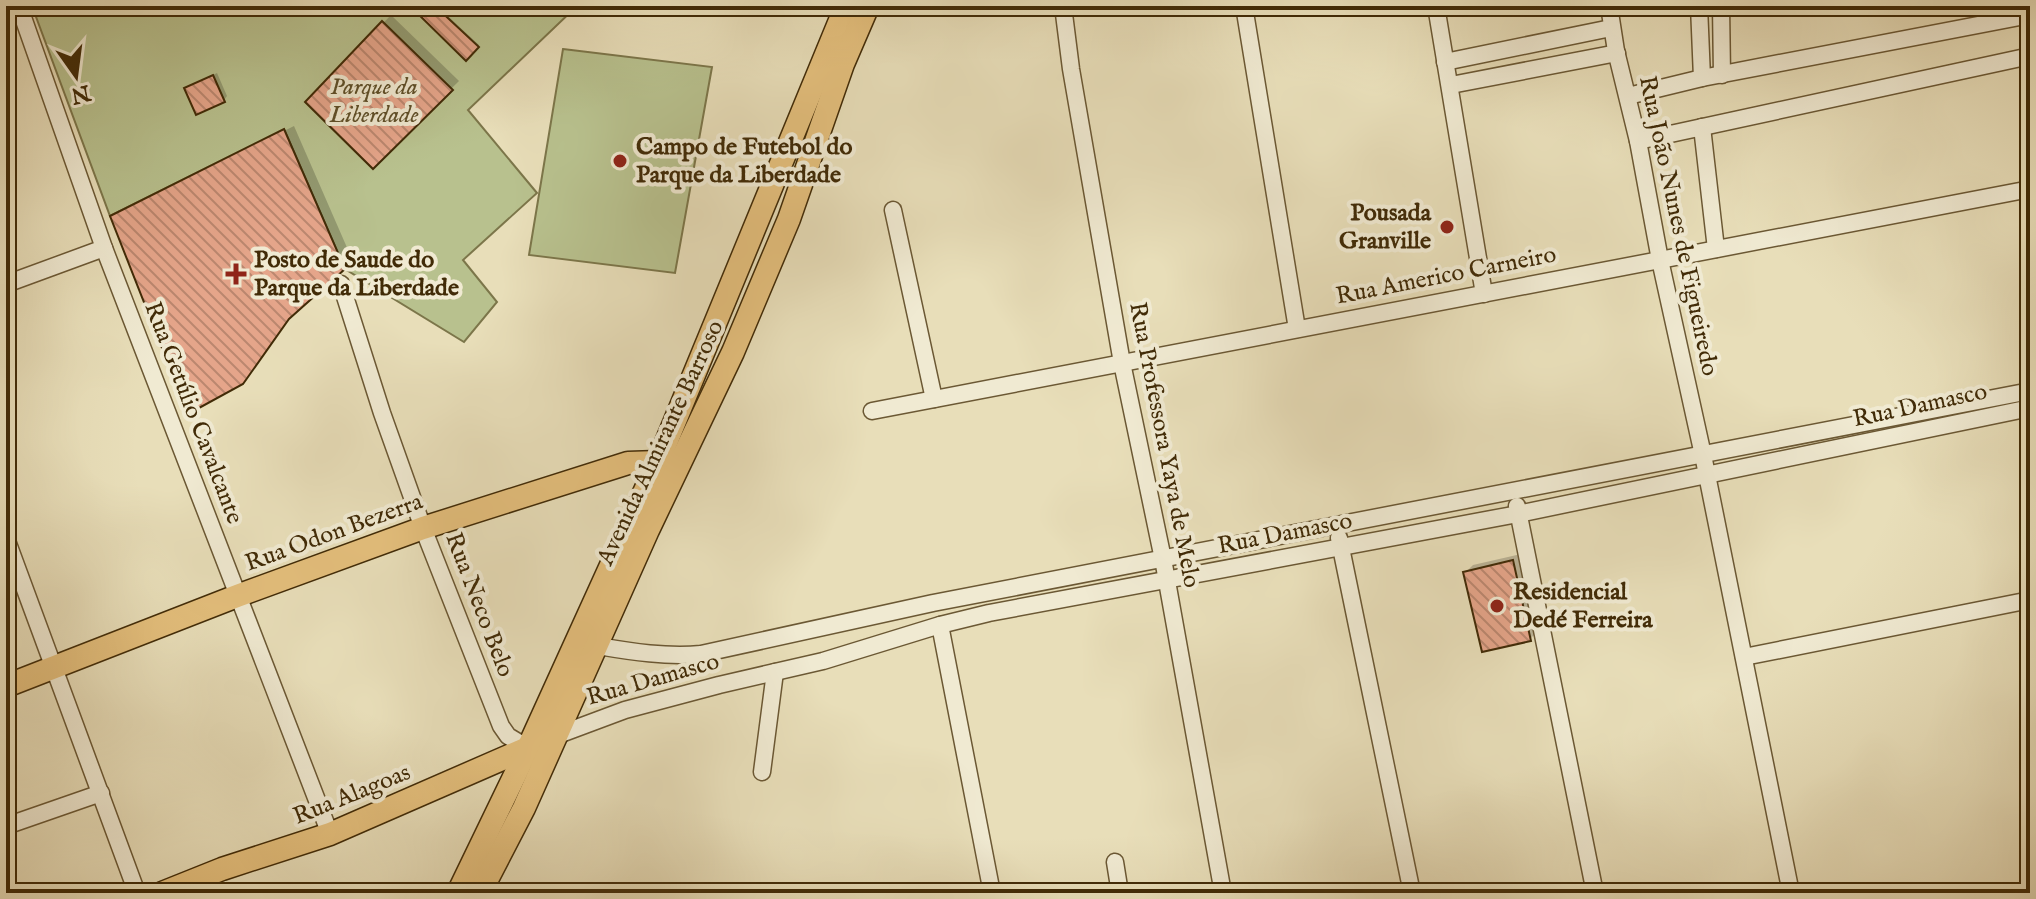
<svg xmlns="http://www.w3.org/2000/svg" width="2036" height="899" viewBox="0 0 2036 899" font-family="'IM FELL English',serif">
<style>
.green{fill:#b8c18e;stroke:#7c764a;stroke-width:2}
.shadow{fill:#0003}
.building{fill:url(#building-back-hatch);stroke:#412b07;stroke-width:2}
.lines{fill:none;stroke-linecap:round;stroke-linejoin:round}
.minor-casing{stroke:#6b5834;stroke-width:19}
.major-casing{stroke:#412b07;stroke-width:25}
.minor{stroke:#f0ead2;stroke-width:16}
.major{stroke:#e4bf7c;stroke-width:22}
.poi-dot{fill:#8f2418;stroke:#f0ead2;stroke-width:3}
.labels{text-anchor:middle;dominant-baseline:central;stroke-width:8;stroke-linejoin:round;paint-order:stroke}
.park-label{font-size:24px;font-style:italic;fill:#5f5029;stroke:#f0ead2}
.poi-label{font-size:24px;font-weight:bold;fill:#412b07;stroke:#f0ead2;text-anchor:start}
.street-label{font-size:24px;fill:#412b07;stroke:#f0ead2}
</style>
<defs>
<pattern id="building-back-hatch" width="6" height="6" patternUnits="userSpaceOnUse" patternTransform="scale(2)"><rect width="6" height="6" fill="#e5a58a"/><path d="M-1 5l2 2M0 0l6 6M5-1l2 2" fill="none" stroke="#bb876f"/></pattern>
</defs>
<rect width="100%" height="100%" fill="#e8deb9"/>
<filter id="stains"><feTurbulence type="fractalNoise" baseFrequency=".0025" numOctaves="4"/><feColorMatrix values="0 0 0 0 .2 0 0 0 0 .09 0 0 0 0 .02 0 0 0 .5 -.17"/></filter>
<radialGradient id="worn" r=".72"><stop offset=".6" stop-color="#630" stop-opacity="0"/><stop offset="1" stop-color="#630" stop-opacity=".3"/></radialGradient>
<g class="green">
<path d="M 32,6 L 577,6 L 468,110 L 537,193 L 463,260 L 497,302 L 464,342 L 345,269 L 284,129 L 110,216 Z"/>
<path d="M 563,49 L 712,67 L 675,273 L 529,255 Z"/>
</g>
<g class="shadow">
<path d="M 417,6 L 437,6 L 479,45 L 466,59 Z"/>
<path d="M 391,15 L 459,81 L 373,166 L 308,102 Z"/>
<path d="M 217,73 L 227,96 L 224,100 L 186,88 Z"/>
<path d="M 294,126 L 352,259 L 344,267 L 113,217 L 119,210 L 119,214 Z"/>
<path d="M 1521,554 L 1538,631 L 1530,639 L 1466,572 L 1473,565 Z"/>
</g>
<g class="building">
<path d="M 414,6 L 435,6 L 479,47 L 466,61 L 412,8 Z"/>
<path d="M 382,21 L 453,90 L 373,169 L 305,102 Z"/>
<path d="M 213,75 L 225,102 L 196,115 L 184,88 Z"/>
<path d="M 284,129 L 345,269 L 289,319 L 243,384 L 188,414 L 110,216 Z"/>
<path d="M 1513,560 L 1531,641 L 1482,652 L 1463,572 Z"/>
</g>
<g class="lines">
<g class="minor-casing">
<g id="minor">
<path d="M 19,6 L 104,248 L 330,834"/>
<path d="M 1063,6 L 1071,69 L 1122,363 L 1163,559 L 1223,893"/>
<path d="M 1244,6 L 1297,329"/>
<path d="M 1436,6 L 1484,294"/>
<path d="M 1609,6 L 1616,51 L 1638,141 L 1660,260 L 1703,455 L 1791,893"/>
<path d="M 1699,6 L 1702,78"/>
<path d="M 1721,6 L 1722,75"/>
<path d="M 1445,62 L 1611,28"/>
<path d="M 1451,85 L 1617,53"/>
<path d="M 1628,96 L 1702,78 L 2030,15"/>
<path d="M 1702,127 L 1716,249"/>
<path d="M 1638,141 L 2030,56"/>
<path d="M 893,210 L 934,399"/>
<path d="M 6,284 L 104,248"/>
<path d="M 341,284 L 382,413 L 423,528 L 501,726 L 508,736 L 528,748"/>
<path d="M 872,411 L 2030,189"/>
<path d="M 1517,506 L 1595,893"/>
<path d="M 6,538 L 137,893"/>
<path d="M 1339,538 L 1412,893"/>
<path d="M 940,625 L 992,893"/>
<path d="M 598,646 C 633,652 666,657 701,654 L 933,603 L 2030,391"/>
<path d="M 1744,657 L 2030,600"/>
<path d="M 558,735 L 625,710 L 719,685 L 823,661 L 940,625 L 989,613 L 1518,514 L 2030,408"/>
<path d="M 762,772 L 775,672"/>
<path d="M 6,826 L 101,793"/>
<path d="M 1115,862 L 1120,893"/>
</g>
</g>
<g class="major-casing">
<g id="major">
<path d="M 6,686 L 237,596 L 423,528 L 628,463 L 658,462"/>
<path d="M 162,893 L 222,869 L 330,834 L 532,746"/>
<path d="M 458,893 L 528,748 L 658,462 L 846,6"/>
<path d="M 480,893 L 524,808 L 648,530 L 733,352 L 789,219 L 843,64 L 868,6"/>
</g>
</g>
<use href="#minor" class="minor"/>
<use href="#major" class="major"/>
</g>
<g class="poi-dot">
<circle cx="620" cy="161" r="8"/>
<circle cx="1447" cy="227" r="8"/>
<path d="M232 262h8v8h8v8h-8v8h-8v-8h-8v-8h8z"/>
<circle cx="1497" cy="606" r="8"/>
</g>
<g class="labels">
<g class="park-label">
<text x="374" y="87">Parque da<tspan x="374" dy="28">Liberdade</tspan></text>
</g>
<g class="poi-label">
<text x="636" y="147">Campo de Futebol do<tspan x="636" dy="28">Parque da Liberdade</tspan></text>
<text x="1431" y="213" text-anchor="end">Pousada<tspan x="1431" dy="28">Granville</tspan></text>
<text x="254" y="260">Posto de Saude do<tspan x="254" dy="28">Parque da Liberdade</tspan></text>
<text x="1513" y="592">Residencial<tspan x="1513" dy="28">Dedé Ferreira</tspan></text>
</g>
<g class="street-label">
<text transform="translate(1678 226) rotate(78)">Rua João Nunes de Figueiredo</text>
<text transform="translate(1446 276) rotate(-11)">Rua Americo Carneiro</text>
<text transform="translate(1920 406) rotate(-12)">Rua Damasco</text>
<text transform="translate(193 413) rotate(69)">Rua Getúlio Cavalcante</text>
<text transform="translate(661 443) rotate(-65)">Avenida Almirante Barroso</text>
<text transform="translate(1164 445) rotate(79)">Rua Professora Yaya de Melo</text>
<text transform="translate(334 533) rotate(-20)">Rua Odon Bezerra</text>
<text transform="translate(1285 534) rotate(-11)">Rua Damasco</text>
<text transform="translate(479 605) rotate(69)">Rua Neco Belo</text>
<text transform="translate(653 680) rotate(-16)">Rua Damasco</text>
<text transform="translate(352 795) rotate(-22)">Rua Alagoas</text>
</g>
</g>
<rect width="2036" height="899" fill="none" stroke="#e8deb9" stroke-width="32"/>
<rect x="8" y="8" width="2020" height="883" fill="none" stroke="#412b07" stroke-width="4"/>
<rect x="16" y="16" width="2004" height="867" fill="none" stroke="#412b07" stroke-width="2"/>
<g transform="translate(76 76) rotate(166)" stroke="#f0ead2" stroke-width="6" paint-order="stroke">
<path d="M0-6L14 30L0 20L-14 30Z" fill="#412b07"/>
<text y="-12" font-size="22" font-weight="bold" text-anchor="middle" fill="#412b07">N</text>
</g>
<rect width="100%" height="100%" filter="url(#stains)"/>
<rect width="100%" height="100%" fill="url(#worn)"/>
</svg>
